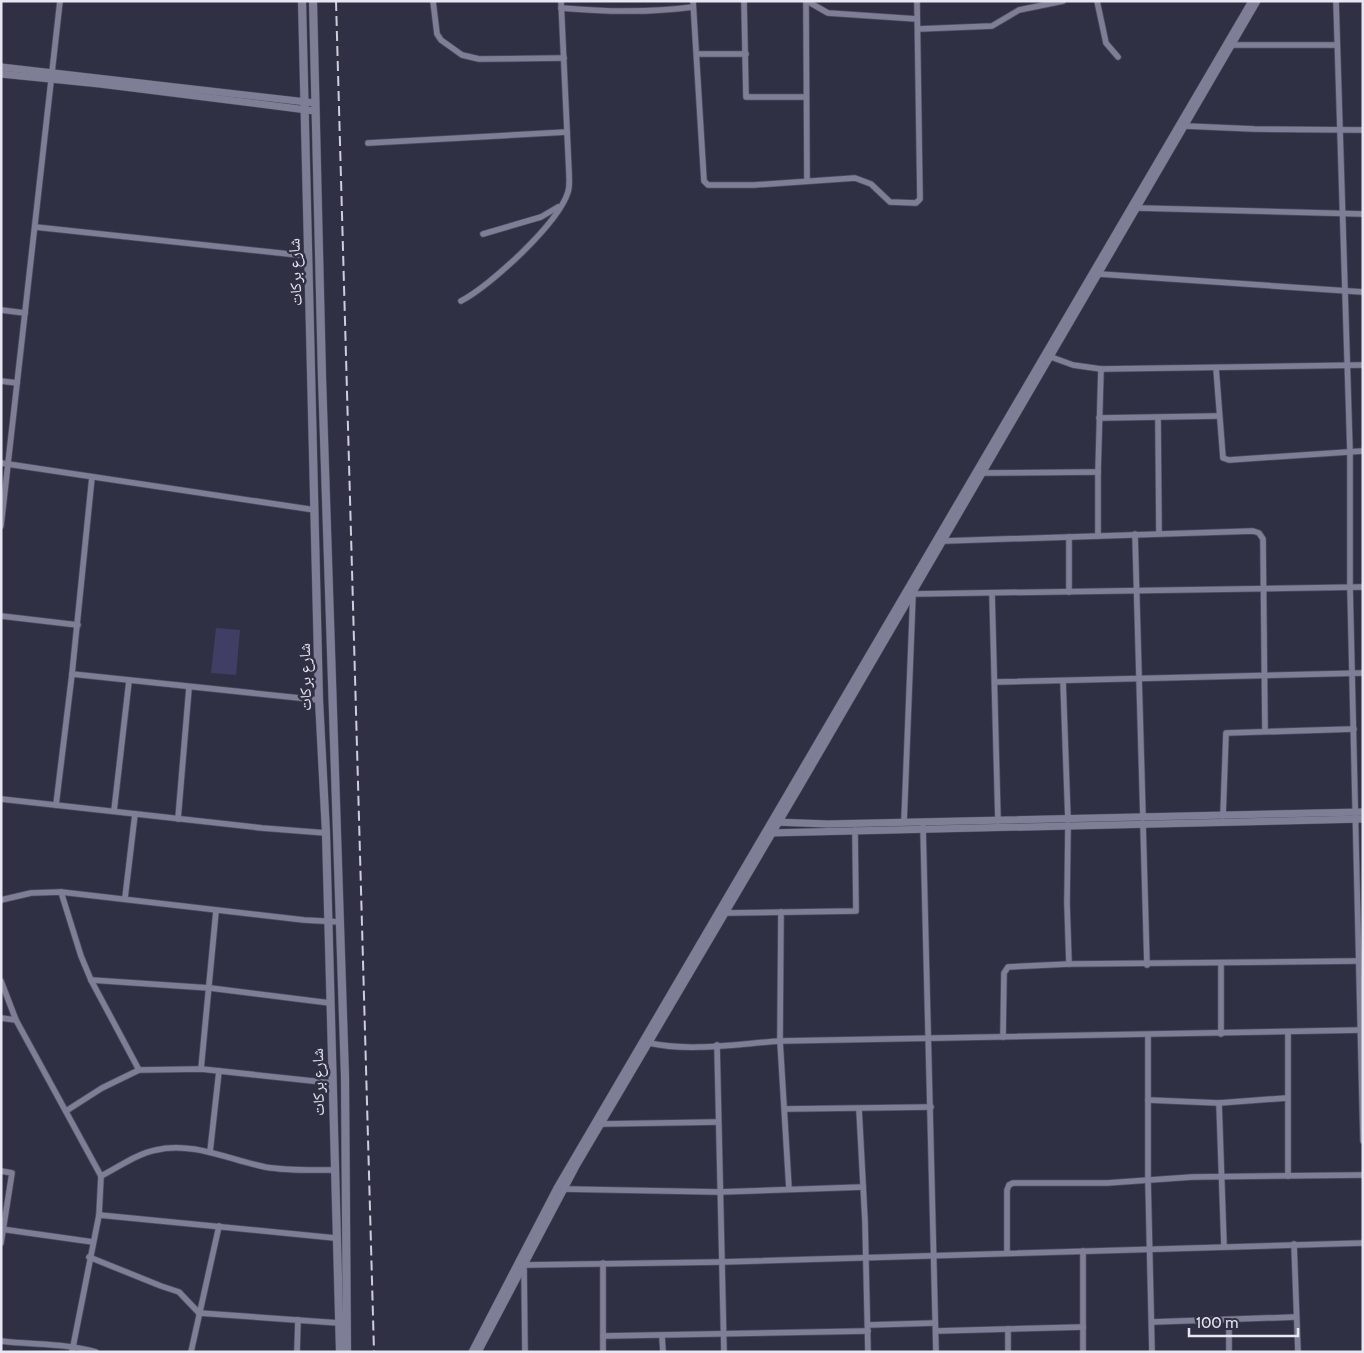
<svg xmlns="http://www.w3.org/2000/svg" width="1364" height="1353" viewBox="0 0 1364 1353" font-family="Cabin,'Noto Naskh Arabic',sans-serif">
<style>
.green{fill:#403e65}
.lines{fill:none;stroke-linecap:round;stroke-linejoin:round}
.minor-casing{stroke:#4e4e5f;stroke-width:7}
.tertiary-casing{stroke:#4e4e5f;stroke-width:8}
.secondary-casing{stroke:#4e4e5f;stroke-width:9}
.minor{stroke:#7e7f96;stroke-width:5.5}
.tertiary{stroke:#7e7f96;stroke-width:7}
.secondary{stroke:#7e7f96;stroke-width:8}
.rail{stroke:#cdcddb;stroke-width:2;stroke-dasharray:10 5;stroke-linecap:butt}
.labels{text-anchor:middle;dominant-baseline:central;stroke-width:5;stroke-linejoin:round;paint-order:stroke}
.street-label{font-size:16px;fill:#e7e7f4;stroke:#303044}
</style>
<rect width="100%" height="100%" fill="#303044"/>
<path class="green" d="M 216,628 L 240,630 L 236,675 L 211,673 Z"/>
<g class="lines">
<g class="minor-casing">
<g id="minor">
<path d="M 433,1 L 437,34 L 441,40 L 462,55 L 479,59 L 564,58"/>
<path d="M 693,1 L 704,181 L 708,185 L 754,185 L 855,178 L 871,184 L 890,202 L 916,203 L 920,199 L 917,1"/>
<path d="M 744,1 L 746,97 L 805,97"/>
<path d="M 806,1 L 807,180"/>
<path d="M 807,1 L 828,13 L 917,19"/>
<path d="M 1097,1 L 1106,43 L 1118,57"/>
<path d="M 1336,1 L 1350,452 L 1350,587 L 1363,1141"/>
<path d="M 561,8 C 606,12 649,13 693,7"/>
<path d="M 918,29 L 992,26 L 1019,10 L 1063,1"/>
<path d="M 1232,45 L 1337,45"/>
<path d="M 697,54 L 746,54"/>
<path d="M 1185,126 L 1254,129 L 1363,130"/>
<path d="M 368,143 L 567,132"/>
<path d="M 1138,208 L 1363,214"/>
<path d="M 35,227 L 308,256"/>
<path d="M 483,234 L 541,217 L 558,207"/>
<path d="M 1099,274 L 1363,292"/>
<path d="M 461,301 C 490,286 558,224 568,192 C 570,186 569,180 569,173 L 561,1"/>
<path d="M 1,310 L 25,313"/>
<path d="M 1051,357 L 1073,365 L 1101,369 L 1363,365"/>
<path d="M 1216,368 L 1223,458 L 1229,460 L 1363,451"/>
<path d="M 1,381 L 17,383"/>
<path d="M 1099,418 L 1218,416"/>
<path d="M 1158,418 L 1159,533"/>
<path d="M 1,463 L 315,510"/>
<path d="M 983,473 L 1098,472"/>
<path d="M 1,526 L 60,1"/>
<path d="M 1135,534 L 1143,818"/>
<path d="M 1098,536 L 1098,472 L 1101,369"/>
<path d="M 944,541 L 1253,531 L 1259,533 L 1263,539 L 1265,730"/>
<path d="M 1069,592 L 1069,537"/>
<path d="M 992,593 L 998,821"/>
<path d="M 1,616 L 78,625"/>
<path d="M 72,674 L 319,700"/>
<path d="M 1063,681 L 1068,820"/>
<path d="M 996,682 L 1363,673"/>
<path d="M 1,799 L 262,828 L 326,833"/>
<path d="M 56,805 L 72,674 L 92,477"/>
<path d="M 114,811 L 129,681"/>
<path d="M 1223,816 L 1226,733 L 1354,729"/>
<path d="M 178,819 L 189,688"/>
<path d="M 904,822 L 913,594 L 1363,587"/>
<path d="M 1143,824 L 1147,965"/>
<path d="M 923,827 L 936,1352"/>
<path d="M 1068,827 L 1067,903 L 1069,964"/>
<path d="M 61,892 L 81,956 L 91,980 L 139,1070"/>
<path d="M 125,898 L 135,814"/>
<path d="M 1,900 L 31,893 L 61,892 L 304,920 L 340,922"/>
<path d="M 781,912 L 780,1041 L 789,1189"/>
<path d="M 725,913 L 856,911 L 855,830"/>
<path d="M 91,980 L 210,988 L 330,1003"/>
<path d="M 1,981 L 16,1020 L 101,1176 L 99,1215 L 72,1352"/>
<path d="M 1,1018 L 16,1020"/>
<path d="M 1221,1034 L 1221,964"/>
<path d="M 1148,1036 L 1148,1180 L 1152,1352"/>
<path d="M 1003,1037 L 1004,973 L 1008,967 L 1069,964 L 1358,961"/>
<path d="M 649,1043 C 690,1052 737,1044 780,1041 L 1363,1030"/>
<path d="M 717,1045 L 724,1352"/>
<path d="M 201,1069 L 216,911"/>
<path d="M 1148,1100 L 1219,1103 L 1287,1098"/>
<path d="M 1219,1103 L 1224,1246"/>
<path d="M 785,1109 L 931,1107"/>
<path d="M 859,1109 L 865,1221 L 868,1352"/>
<path d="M 66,1111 L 102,1088 L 139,1070 L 201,1069 L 332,1083"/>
<path d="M 601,1124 L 718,1122"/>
<path d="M 210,1152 L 219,1071"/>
<path d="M 1,1171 L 12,1173 L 1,1243"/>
<path d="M 101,1176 C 119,1167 136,1154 156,1150 C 192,1141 230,1160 265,1167 C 288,1171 310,1170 333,1170"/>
<path d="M 1288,1176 L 1288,1032"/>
<path d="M 563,1189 L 719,1192 L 863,1187"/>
<path d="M 99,1215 L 335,1238"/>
<path d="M 1,1229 L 93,1242"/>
<path d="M 1294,1244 L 1298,1352"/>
<path d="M 1007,1252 L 1007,1190 L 1009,1185 L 1013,1183 L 1107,1183 L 1192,1177 L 1363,1175"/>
<path d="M 89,1257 L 161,1286 L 179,1292 L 199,1313 L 339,1323"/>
<path d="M 603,1263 L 603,1352"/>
<path d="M 1229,1320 L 1229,1352"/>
<path d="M 1152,1322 L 1296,1317"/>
<path d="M 868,1325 L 935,1323"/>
<path d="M 1008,1329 L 1008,1352"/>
<path d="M 936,1331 L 1083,1327"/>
<path d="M 603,1336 L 868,1331"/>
<path d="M 662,1336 L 663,1352"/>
<path d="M 1,1341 C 33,1345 65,1343 96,1352"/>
<path d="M 191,1352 L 219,1226"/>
<path d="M 297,1352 L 298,1320"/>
<path d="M 525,1352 L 524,1265 L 721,1262 L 1363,1243"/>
<path d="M 1083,1352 L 1083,1251"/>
</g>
</g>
<g class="tertiary-casing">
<g id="tertiary">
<path d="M 1,67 L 315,103"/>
<path d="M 1,74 L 100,84 L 315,111"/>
<path d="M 774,822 L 828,824 L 1363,812"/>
<path d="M 768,833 L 1363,819"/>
<path d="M 472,1352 L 557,1188 L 1252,1"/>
<path d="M 478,1352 L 576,1166 L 800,786 L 1257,1"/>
</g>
</g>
<g class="secondary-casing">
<g id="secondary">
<path d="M 302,1 L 319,700 L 326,833 L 340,1352"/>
<path d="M 313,1 L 322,377 L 345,1077 L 347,1352"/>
</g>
</g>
<use href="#minor" class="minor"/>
<use href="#tertiary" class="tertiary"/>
<use href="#secondary" class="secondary"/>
<path class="rail" d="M 336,1 L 374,1352"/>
</g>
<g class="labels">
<g class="street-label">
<text transform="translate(295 272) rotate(-92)">شارع بركات</text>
<text transform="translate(305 677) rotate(-91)">شارع بركات</text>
<text transform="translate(318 1082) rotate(-91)">شارع بركات</text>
</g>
</g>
<rect width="1364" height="1353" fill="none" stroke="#e7e7f4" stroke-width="5"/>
<path d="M1189 1328v8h109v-8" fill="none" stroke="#e7e7f4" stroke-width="2.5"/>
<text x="1196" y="1328" font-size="15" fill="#e7e7f4" stroke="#303044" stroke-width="4" paint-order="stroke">100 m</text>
</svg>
